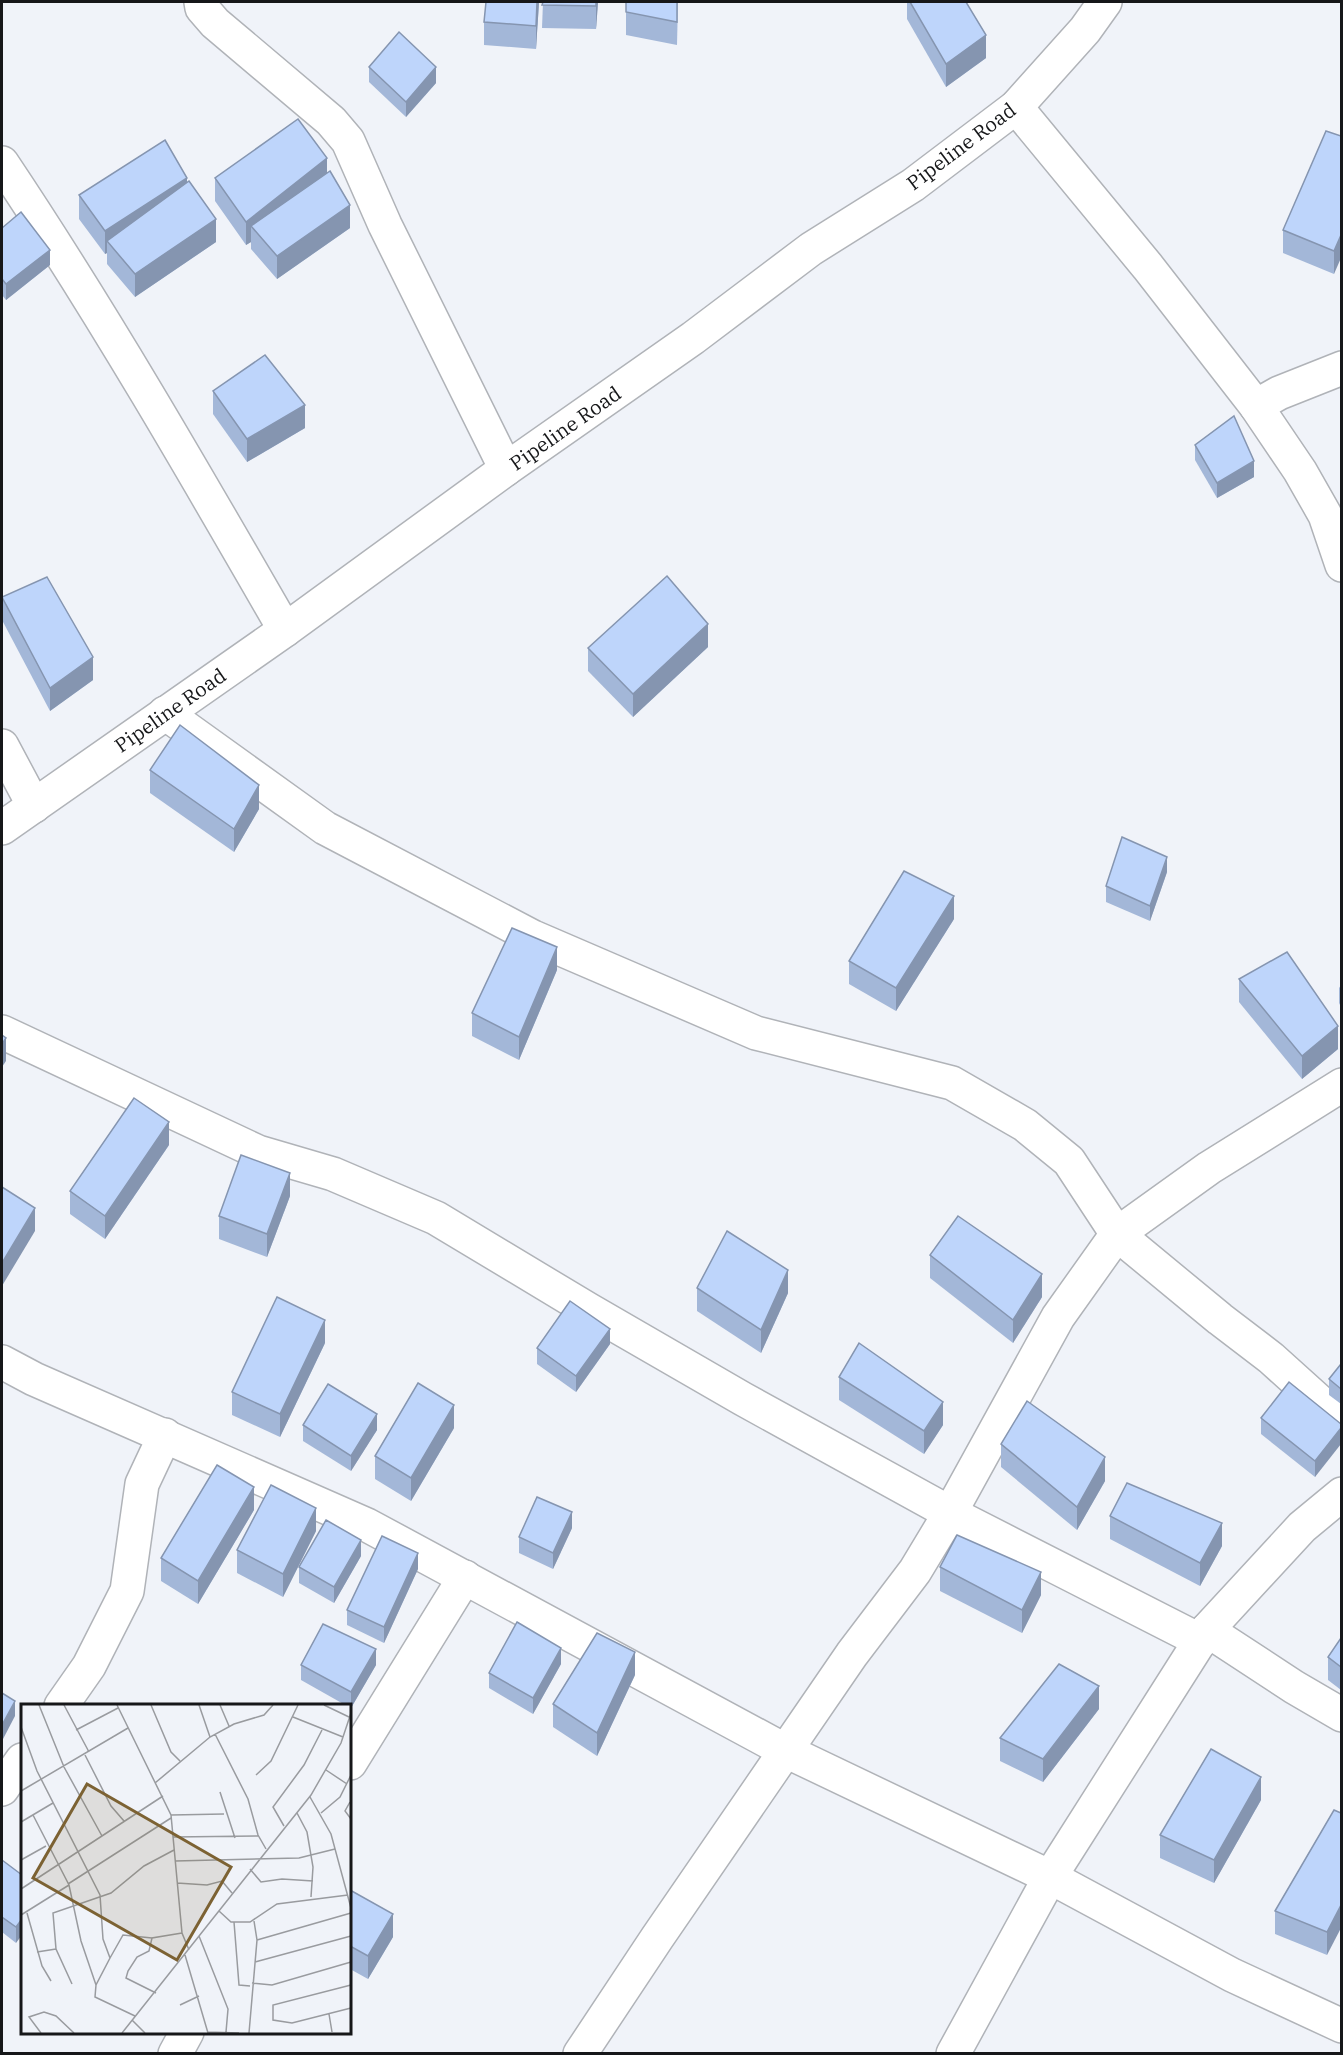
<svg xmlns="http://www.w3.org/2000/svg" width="1343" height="2055" viewBox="0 0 1343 2055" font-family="'IBM Plex Serif',serif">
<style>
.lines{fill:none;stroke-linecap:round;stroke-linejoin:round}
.street-casing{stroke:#b0b3b8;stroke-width:36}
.street{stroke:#fff;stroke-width:33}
.wall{fill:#a3b7d8}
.shaded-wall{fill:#8595b0}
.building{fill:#bed5fb;stroke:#8595b0;stroke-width:1.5}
.labels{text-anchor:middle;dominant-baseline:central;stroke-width:5;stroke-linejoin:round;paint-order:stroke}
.street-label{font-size:20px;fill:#161719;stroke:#fff}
.inset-road{fill:none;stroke:#999b9f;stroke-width:1.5}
.view{fill:#7c6233;fill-opacity:0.15;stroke:#7c6233;stroke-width:3}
.inset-edge{fill:none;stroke:#161719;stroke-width:3}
</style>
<rect width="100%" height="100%" fill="#f0f3f9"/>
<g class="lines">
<g class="street-casing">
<g id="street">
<path d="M 201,2 L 202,8 L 215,23 L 331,121 L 348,141 L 385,225 L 506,469"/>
<path d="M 1016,107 L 1148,267 L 1256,406 L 1279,393 L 1342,368"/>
<path d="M 2,163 C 103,314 194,472 285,630"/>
<path d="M 1256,406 L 1300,471 L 1325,515 L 1342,565"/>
<path d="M 165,713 L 325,828 L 533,937 L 756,1033 L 952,1083 L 1025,1125 L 1069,1161 L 1117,1234 L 1220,1319 L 1271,1358 L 1342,1422"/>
<path d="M 2,746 L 34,806"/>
<path d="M 2,828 L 285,630 L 506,469 L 693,338 L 811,249 L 913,185 L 1016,107 L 1085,30 L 1105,2"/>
<path d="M 2,1032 L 258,1152 L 333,1174 L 436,1218 L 589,1310 L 743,1399 L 950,1513 L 1201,1641"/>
<path d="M 2,1362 L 34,1379 L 367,1525 L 786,1751 L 1050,1877 L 1232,1975 L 1342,2026"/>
<path d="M 1207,1630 L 1294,1687 L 1342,1715"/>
<path d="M 61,1706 L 89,1666 L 127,1591 L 142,1484 L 165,1435"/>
<path d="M 350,1763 L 465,1577"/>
<path d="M 2,1789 L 22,1760"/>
<path d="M 175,2054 L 187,2032"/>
<path d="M 580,2054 L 657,1938 L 852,1654 L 915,1571 L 950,1513 L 1058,1317 L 1117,1234 L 1209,1168 L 1342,1085"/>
<path d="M 953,2054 L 1050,1877 L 1207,1630 L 1302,1527 L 1342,1494"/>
</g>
</g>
<use href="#street" class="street"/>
</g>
<g class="wall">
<path d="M 486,2 L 539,2 L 536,49 L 484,45 L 484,22 Z"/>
<path d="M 543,2 L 598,2 L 596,29 L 542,28 Z"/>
<path d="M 626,2 L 678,2 L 677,45 L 626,35 Z"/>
<path d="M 907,2 L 966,2 L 986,58 L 946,87 L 907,19 Z"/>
<path d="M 369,67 L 436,83 L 406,117 L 369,82 Z"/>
<path d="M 1341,136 L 1334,274 L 1283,253 L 1283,230 Z"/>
<path d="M 327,173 L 350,228 L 277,279 L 251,249 L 251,242 L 246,245 L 215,201 L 215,178 Z"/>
<path d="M 187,182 L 216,242 L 135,297 L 107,264 L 107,253 L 105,254 L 79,219 L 79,195 Z"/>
<path d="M 2,228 L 50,265 L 6,300 L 2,295 Z"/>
<path d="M 213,391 L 305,428 L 247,462 L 213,414 Z"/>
<path d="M 1195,445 L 1254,477 L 1217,498 L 1195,460 Z"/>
<path d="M 2,597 L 93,680 L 50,711 L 2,620 Z"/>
<path d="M 708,647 L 633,717 L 588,671 L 588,648 Z"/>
<path d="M 150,770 L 259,809 L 234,852 L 150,793 Z"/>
<path d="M 1167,872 L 1150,921 L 1106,902 L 1106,886 Z"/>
<path d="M 954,919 L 896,1011 L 849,984 L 849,961 Z"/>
<path d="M 557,970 L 519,1060 L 472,1036 L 472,1013 Z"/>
<path d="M 1239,979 L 1338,1049 L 1302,1079 L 1239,1002 Z"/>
<path d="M 1341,985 L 1341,1007 L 1339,1003 L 1339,988 Z"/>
<path d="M 169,1145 L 105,1239 L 70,1214 L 70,1191 Z"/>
<path d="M 290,1196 L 267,1257 L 219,1239 L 219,1216 Z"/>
<path d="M 930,1255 L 1042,1297 L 1013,1343 L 930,1278 Z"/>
<path d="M 697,1288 L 788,1293 L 761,1353 L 697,1311 Z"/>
<path d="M 325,1343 L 280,1437 L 232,1415 L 232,1392 Z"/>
<path d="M 610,1344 L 576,1392 L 537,1364 L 537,1348 Z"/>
<path d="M 1341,1364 L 1341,1404 L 1329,1395 L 1329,1379 Z"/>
<path d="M 839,1377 L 943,1425 L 924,1454 L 839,1400 Z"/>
<path d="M 1261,1418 L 1341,1424 L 1315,1477 L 1261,1434 Z"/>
<path d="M 303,1425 L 377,1430 L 351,1471 L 303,1441 Z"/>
<path d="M 454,1428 L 411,1501 L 375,1479 L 375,1456 Z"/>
<path d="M 1001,1444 L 1105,1481 L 1077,1530 L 1001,1467 Z"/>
<path d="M 254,1510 L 198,1604 L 161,1581 L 161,1558 Z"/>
<path d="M 1110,1516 L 1222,1546 L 1200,1586 L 1110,1539 Z"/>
<path d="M 572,1528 L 553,1569 L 519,1553 L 519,1537 Z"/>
<path d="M 316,1531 L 283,1597 L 237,1573 L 237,1550 Z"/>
<path d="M 361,1556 L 334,1603 L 299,1583 L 299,1567 Z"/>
<path d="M 940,1567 L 1041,1595 L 1022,1633 L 940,1591 Z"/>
<path d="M 418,1569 L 384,1643 L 347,1625 L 347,1610 Z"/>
<path d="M 1341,1638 L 1341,1690 L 1328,1680 L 1328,1657 Z"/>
<path d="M 561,1664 L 533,1714 L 489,1688 L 489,1673 Z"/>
<path d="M 301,1665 L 376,1665 L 351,1708 L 350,1707 L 350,1706 L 347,1706 L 301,1680 Z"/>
<path d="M 635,1675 L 597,1756 L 553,1727 L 553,1704 Z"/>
<path d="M 1099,1709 L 1043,1782 L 1000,1761 L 1000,1738 Z"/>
<path d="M 1261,1800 L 1214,1883 L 1160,1858 L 1160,1835 Z"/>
<path d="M 1334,1810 L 1327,1955 L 1275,1934 L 1275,1911 Z"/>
<path d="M 2,1860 L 22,1875 L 16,1943 L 2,1932 Z"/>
<path d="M 350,1890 L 393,1937 L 368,1979 L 350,1969 Z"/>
</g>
<g class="shaded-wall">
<path d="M 537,2 L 539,2 L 536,49 L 536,26 Z"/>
<path d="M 596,2 L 598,2 L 596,29 Z"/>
<path d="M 986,35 L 986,58 L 946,87 L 946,64 Z"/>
<path d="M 436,67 L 436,83 L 406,117 L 406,102 Z"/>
<path d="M 327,158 L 327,182 L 251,226 L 251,242 L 246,245 L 246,222 Z"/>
<path d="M 187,178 L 187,201 L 107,241 L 107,253 L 105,254 L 105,231 Z"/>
<path d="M 350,205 L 350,228 L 277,279 L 277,256 Z"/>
<path d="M 216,219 L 216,242 L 135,297 L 135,274 Z"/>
<path d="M 1341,235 L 1341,258 L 1334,274 L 1334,251 Z"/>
<path d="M 50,250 L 50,265 L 6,300 L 6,284 Z"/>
<path d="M 305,405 L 305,428 L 247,462 L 247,439 Z"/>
<path d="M 1254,461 L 1254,477 L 1217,498 L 1217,483 Z"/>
<path d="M 708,624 L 708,647 L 633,717 L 633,694 Z"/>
<path d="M 93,657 L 93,680 L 50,711 L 50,688 Z"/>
<path d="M 259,785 L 259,809 L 234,852 L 234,829 Z"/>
<path d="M 1167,857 L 1167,872 L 1150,921 L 1150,906 Z"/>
<path d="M 954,896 L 954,919 L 896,1011 L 896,988 Z"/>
<path d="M 557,947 L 557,970 L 519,1060 L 519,1037 Z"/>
<path d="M 1338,1026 L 1338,1049 L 1302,1079 L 1302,1056 Z"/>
<path d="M 6,1038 L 6,1061 L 2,1067 L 2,1044 Z"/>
<path d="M 169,1122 L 169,1145 L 105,1239 L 105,1216 Z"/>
<path d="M 290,1173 L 290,1196 L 267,1257 L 267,1234 Z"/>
<path d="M 35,1208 L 35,1231 L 2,1286 L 2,1263 Z"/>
<path d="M 788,1270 L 788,1293 L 761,1353 L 761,1330 Z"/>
<path d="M 1042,1274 L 1042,1297 L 1013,1343 L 1013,1320 Z"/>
<path d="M 325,1320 L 325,1343 L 280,1437 L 280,1414 Z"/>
<path d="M 610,1329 L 610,1344 L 576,1392 L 576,1376 Z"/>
<path d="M 943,1402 L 943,1425 L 924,1454 L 924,1431 Z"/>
<path d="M 454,1405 L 454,1428 L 411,1501 L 411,1478 Z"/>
<path d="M 377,1414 L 377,1430 L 351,1471 L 351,1456 Z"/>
<path d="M 1341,1428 L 1341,1444 L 1315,1477 L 1315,1461 Z"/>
<path d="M 1105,1457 L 1105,1481 L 1077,1530 L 1077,1507 Z"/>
<path d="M 254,1487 L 254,1510 L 198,1604 L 198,1581 Z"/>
<path d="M 316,1508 L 316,1531 L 283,1597 L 283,1574 Z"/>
<path d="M 572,1512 L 572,1528 L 553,1569 L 553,1553 Z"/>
<path d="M 1222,1523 L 1222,1546 L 1200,1586 L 1200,1563 Z"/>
<path d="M 361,1540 L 361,1556 L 334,1603 L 334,1587 Z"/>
<path d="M 418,1553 L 418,1569 L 384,1643 L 384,1627 Z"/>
<path d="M 1041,1572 L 1041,1595 L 1022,1633 L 1022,1610 Z"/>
<path d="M 561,1648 L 561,1664 L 533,1714 L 533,1698 Z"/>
<path d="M 376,1649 L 376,1665 L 351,1708 L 351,1692 Z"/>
<path d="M 635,1652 L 635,1675 L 597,1756 L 597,1733 Z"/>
<path d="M 1099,1686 L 1099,1709 L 1043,1782 L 1043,1759 Z"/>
<path d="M 15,1701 L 15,1716 L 2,1741 L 2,1725 Z"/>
<path d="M 1261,1777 L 1261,1800 L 1214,1883 L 1214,1860 Z"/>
<path d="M 1341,1905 L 1341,1928 L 1327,1955 L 1327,1932 Z"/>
<path d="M 393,1914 L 393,1937 L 368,1979 L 368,1956 Z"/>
<path d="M 22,1919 L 22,1935 L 16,1943 L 16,1927 Z"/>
</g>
<g class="building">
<path d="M 486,2 L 537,2 L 536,26 L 484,22 Z"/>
<path d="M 543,2 L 596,2 L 596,6 L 542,5 Z"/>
<path d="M 626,2 L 677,2 L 677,22 L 626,12 Z"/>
<path d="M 910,2 L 966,2 L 986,35 L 946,64 Z"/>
<path d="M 399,32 L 436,67 L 406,102 L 369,67 Z"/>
<path d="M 298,119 L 327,158 L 246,222 L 215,178 Z"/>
<path d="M 1326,131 L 1341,136 L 1341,235 L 1334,251 L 1283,230 Z"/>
<path d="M 165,140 L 187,178 L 105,231 L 79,195 Z"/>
<path d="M 330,171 L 350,205 L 277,256 L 251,226 Z"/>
<path d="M 189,181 L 216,219 L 135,274 L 107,241 Z"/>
<path d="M 21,212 L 50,250 L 6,284 L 2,279 L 2,228 Z"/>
<path d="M 265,355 L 305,405 L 247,439 L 213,391 Z"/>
<path d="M 1234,416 L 1254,461 L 1217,483 L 1195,445 Z"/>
<path d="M 667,576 L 708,624 L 633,694 L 588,648 Z"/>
<path d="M 47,577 L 93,657 L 50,688 L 2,597 Z"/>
<path d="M 180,725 L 259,785 L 234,829 L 150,770 Z"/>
<path d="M 1122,837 L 1167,857 L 1150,906 L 1106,886 Z"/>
<path d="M 904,871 L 954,896 L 896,988 L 849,961 Z"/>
<path d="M 512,928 L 557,947 L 519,1037 L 472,1013 Z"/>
<path d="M 1287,952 L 1338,1026 L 1302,1056 L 1239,979 Z"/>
<path d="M 2,1035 L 6,1038 L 2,1044 Z"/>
<path d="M 134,1098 L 169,1122 L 105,1216 L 70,1191 Z"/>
<path d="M 241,1155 L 290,1173 L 267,1234 L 219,1216 Z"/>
<path d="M 2,1187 L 35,1208 L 2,1263 Z"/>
<path d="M 958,1216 L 1042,1274 L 1013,1320 L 930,1255 Z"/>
<path d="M 727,1231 L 788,1270 L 761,1330 L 697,1288 Z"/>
<path d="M 277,1297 L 325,1320 L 280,1414 L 232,1392 Z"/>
<path d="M 570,1301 L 610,1329 L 576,1376 L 537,1348 Z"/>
<path d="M 859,1343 L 943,1402 L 924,1431 L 839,1377 Z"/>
<path d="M 1341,1364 L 1341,1389 L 1329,1379 Z"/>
<path d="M 1289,1382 L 1341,1424 L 1341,1428 L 1315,1461 L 1261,1418 Z"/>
<path d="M 418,1383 L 454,1405 L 411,1478 L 375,1456 Z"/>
<path d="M 328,1384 L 377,1414 L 351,1456 L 303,1425 Z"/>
<path d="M 1027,1401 L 1105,1457 L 1077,1507 L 1001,1444 Z"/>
<path d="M 217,1465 L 254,1487 L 198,1581 L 161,1558 Z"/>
<path d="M 1127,1483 L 1222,1523 L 1200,1563 L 1110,1516 Z"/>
<path d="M 271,1485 L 316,1508 L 283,1574 L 237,1550 Z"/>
<path d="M 537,1497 L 572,1512 L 553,1553 L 519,1537 Z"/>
<path d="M 326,1520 L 361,1540 L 334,1587 L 299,1567 Z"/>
<path d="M 957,1535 L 1041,1572 L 1022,1610 L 940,1567 Z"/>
<path d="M 382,1536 L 418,1553 L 384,1627 L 347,1610 Z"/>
<path d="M 517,1622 L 561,1648 L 533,1698 L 489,1673 Z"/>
<path d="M 323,1624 L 376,1649 L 351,1692 L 301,1665 Z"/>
<path d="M 597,1633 L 635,1652 L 597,1733 L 553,1704 Z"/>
<path d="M 1341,1638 L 1341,1667 L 1328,1657 Z"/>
<path d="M 1059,1664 L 1099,1686 L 1043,1759 L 1000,1738 Z"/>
<path d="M 2,1693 L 15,1701 L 2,1725 Z"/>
<path d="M 1211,1749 L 1261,1777 L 1214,1860 L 1160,1835 Z"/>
<path d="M 1334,1810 L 1341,1813 L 1341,1905 L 1327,1932 L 1275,1911 Z"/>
<path d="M 2,1860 L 22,1875 L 22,1919 L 16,1927 L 2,1917 Z"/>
<path d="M 350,1890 L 393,1914 L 368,1956 L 350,1946 Z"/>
</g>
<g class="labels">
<g class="street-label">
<text transform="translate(961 146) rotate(-37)">Pipeline Road</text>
<text transform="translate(565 428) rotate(-35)">Pipeline Road</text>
<text transform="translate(170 710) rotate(-35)">Pipeline Road</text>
</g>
</g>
<g transform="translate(21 1704)">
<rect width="330" height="330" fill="#f0f3f9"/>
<path class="inset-road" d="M 18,1 L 43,63 L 81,132M 43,1 L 68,48M 96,1 L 150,111 L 161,229 L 168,246M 130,1 L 150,48 L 159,57M 178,1 L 189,33M 199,1 L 208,22M 303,1 L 328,13M 272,13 L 322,33M 0,23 L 16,67 L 79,191 L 82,235 L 89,254 L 75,281 L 74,293 L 114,312M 55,26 L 97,4M 194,30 L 227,95 L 237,131 L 245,145M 64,51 L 90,102 L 103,117M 305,66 L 326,80M 235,71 L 250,57 L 277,1M 134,79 L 189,33 L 213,20 L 243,11 L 252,1M 0,87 L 107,24M 199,88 L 214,134M 289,93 L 310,130 L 330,204M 329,98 L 324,107 L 330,115M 276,109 L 286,128 L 292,163 L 290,193M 300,109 L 319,93 L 330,71M 12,111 L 48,181 L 60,237 L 75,281M 150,111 L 203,110M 0,118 L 32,99M 263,122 L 252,103 L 283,61 L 301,26M 152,133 L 238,132M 0,156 L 25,142M 154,157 L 278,154 L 314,145M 229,165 L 240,178 L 261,175 L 292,177M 156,179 L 186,181 L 201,177 L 211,189M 47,180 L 150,114M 0,185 L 142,92M 198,207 L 210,218 L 229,218 L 256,200 L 327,191M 6,209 L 21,262 L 30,277M 0,211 L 48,181M 213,218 L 218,281 L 229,282M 178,232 L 207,305 L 205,328M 236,236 L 330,209M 16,248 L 35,245M 164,251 L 187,329M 89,254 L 102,231 L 131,234M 234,258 L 330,232M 231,279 L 251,281 L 330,258M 51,280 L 35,245 L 32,209 L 90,189 L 123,162 L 153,146M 330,281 L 252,301 L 252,316 L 271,319 L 330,304M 135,289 L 105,274 L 107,267 L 116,253 L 128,247 L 131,234 L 161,229M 159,301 L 178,292M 308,310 L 311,328M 111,316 L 124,329M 187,328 L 218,329M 20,329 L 8,313 L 23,308 L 35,312 L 53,329M 101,329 L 290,91 L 320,39 L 330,9M 228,329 L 236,236 L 233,217"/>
<path class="view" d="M 66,80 L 210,163 L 156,256 L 12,174 Z"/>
<rect width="330" height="330" class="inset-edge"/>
</g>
<rect width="1343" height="2055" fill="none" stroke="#161719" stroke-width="6"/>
</svg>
